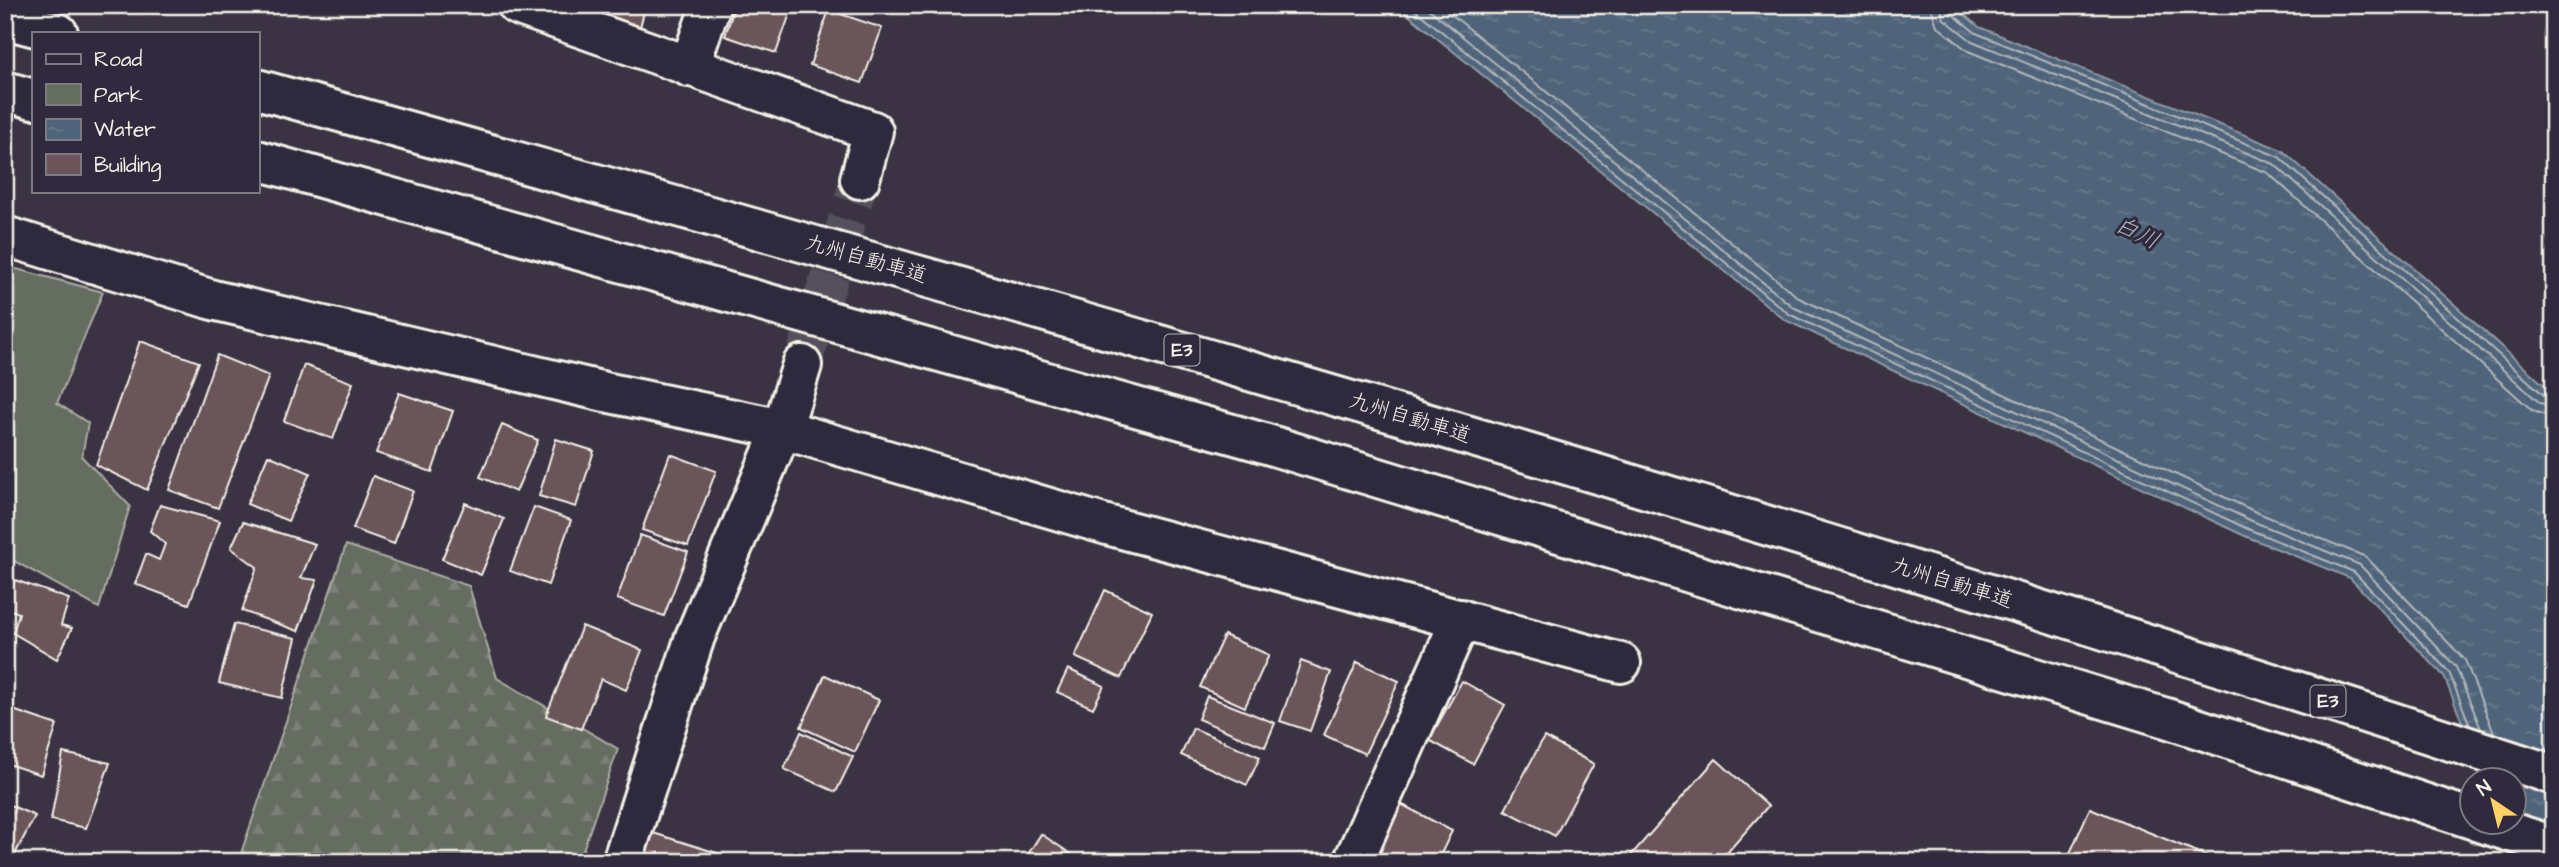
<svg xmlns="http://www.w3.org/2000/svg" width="2559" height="867" viewBox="0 0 2559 867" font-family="'Architects Daughter','Klee One',sans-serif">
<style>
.green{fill:#656c60;stroke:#acaea4;stroke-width:2}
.forest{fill:url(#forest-firs);stroke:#acaea4;stroke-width:2}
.water{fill:url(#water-ripples);stroke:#919ca6;stroke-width:2}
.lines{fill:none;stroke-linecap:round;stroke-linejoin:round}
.shore{stroke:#b2b8bc;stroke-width:2}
.building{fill:#6b555a;stroke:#f4f1e8;stroke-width:2}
.minor-tunnel{stroke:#57505c;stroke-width:38;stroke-dasharray:38 19;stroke-linecap:butt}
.minor-casing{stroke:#f4f1e8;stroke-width:44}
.highway-casing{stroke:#f4f1e8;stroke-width:44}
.minor{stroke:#2f2a3d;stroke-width:38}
.highway{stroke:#2f2a3d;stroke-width:38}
.labels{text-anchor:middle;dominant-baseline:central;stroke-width:6;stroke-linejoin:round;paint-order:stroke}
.shield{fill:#2f2a3d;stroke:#b9b5b5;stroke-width:2}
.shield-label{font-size:19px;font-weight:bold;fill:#f4f1e8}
.street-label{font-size:21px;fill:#f4f1e8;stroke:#2f2a3d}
.water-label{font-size:23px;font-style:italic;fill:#b2b8bc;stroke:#2f2a3d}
</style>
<defs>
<pattern id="forest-firs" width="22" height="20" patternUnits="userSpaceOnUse" patternTransform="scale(1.75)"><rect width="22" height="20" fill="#656c60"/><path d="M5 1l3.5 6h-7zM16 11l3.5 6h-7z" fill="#7c8177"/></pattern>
<pattern id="water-ripples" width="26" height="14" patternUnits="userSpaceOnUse" patternTransform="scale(1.75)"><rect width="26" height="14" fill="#4f637a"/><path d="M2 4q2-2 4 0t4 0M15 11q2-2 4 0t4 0" fill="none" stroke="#697a8d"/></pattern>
</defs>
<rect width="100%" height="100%" fill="#3b3343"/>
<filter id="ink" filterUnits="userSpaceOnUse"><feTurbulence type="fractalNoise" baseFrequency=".0143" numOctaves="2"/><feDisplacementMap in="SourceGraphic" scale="14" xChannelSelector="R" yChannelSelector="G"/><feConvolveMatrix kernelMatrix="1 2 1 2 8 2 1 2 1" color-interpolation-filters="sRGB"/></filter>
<g filter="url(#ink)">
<path class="green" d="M 5,266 L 103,292 L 57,403 L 88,423 L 82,457 L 130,506 L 99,608 L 5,556 Z"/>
<path class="forest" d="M 346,545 L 469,586 L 497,678 L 618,749 L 583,850 L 598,862 L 238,862 Z"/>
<path class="water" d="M 1396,5 L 1953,5 L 1979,27 L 2282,150 L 2554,394 L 2554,862 L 2516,862 L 2500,822 L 2514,822 L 2514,780 L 2484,779 L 2444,676 L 2350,578 L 2245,536 L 1785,320 Z"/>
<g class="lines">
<g class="shore">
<path d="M 1409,5 L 1789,314 L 2248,529 L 2354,572 L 2449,672 L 2470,726"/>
<path d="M 1424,5 L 1793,307 L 2252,521 L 2360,565 L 2456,667 L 2481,729"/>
<path d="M 1440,5 L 1799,298 L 2256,512 L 2366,557 L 2465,660 L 2494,733"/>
<path d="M 1930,5 L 1937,26 L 1968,51 L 2268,173 L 2533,411 L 2554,418"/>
<path d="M 1940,5 L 1944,19 L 1972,41 L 2274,164 L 2540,403 L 2554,407"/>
<path d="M 1949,5 L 1951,13 L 1976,33 L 2279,157 L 2546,397 L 2554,399"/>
</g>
</g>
<g class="building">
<path d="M 600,5 L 646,5 L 640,27 L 598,16 Z"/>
<path d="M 735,5 L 793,5 L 776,53 L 725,36 Z"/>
<path d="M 829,10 L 882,28 L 862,83 L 810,65 Z"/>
<path d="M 140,341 L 199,362 L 147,490 L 96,465 Z"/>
<path d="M 217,355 L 269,376 L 218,508 L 169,490 Z"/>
<path d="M 304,365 L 353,383 L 333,439 L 284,421 Z"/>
<path d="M 399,393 L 453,411 L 432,472 L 376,453 Z"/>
<path d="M 502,425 L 538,440 L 516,492 L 480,477 Z"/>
<path d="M 556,439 L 594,451 L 576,507 L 539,496 Z"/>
<path d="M 670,454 L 716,471 L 688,546 L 642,530 Z"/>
<path d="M 268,455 L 310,473 L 288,521 L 247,504 Z"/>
<path d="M 373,476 L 413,491 L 394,544 L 353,529 Z"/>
<path d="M 465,503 L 504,519 L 481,575 L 442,559 Z"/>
<path d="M 160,505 L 220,521 L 189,604 L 135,584 L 146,554 L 159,560 L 165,544 L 150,531 Z"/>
<path d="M 534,507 L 571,520 L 548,585 L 510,571 Z"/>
<path d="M 243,522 L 315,544 L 301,578 L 317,580 L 298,631 L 242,611 L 257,567 L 231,548 Z"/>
<path d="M 640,535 L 688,552 L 664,616 L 617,599 Z"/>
<path d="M 15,580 L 69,599 L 61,625 L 72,628 L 57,659 L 13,633 L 19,613 L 5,608 L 5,597 Z"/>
<path d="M 1105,590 L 1152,612 L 1121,678 L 1075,657 Z"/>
<path d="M 234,624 L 296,638 L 282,698 L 219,683 Z"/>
<path d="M 582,626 L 642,650 L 626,690 L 601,679 L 581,729 L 546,716 Z"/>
<path d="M 1224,635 L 1269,655 L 1245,707 L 1200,687 Z"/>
<path d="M 1301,661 L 1331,672 L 1310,731 L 1280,721 Z"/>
<path d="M 1357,662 L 1399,681 L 1365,754 L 1324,735 Z"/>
<path d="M 1068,669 L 1104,686 L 1093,708 L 1057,692 Z"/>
<path d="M 825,675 L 879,700 L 855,752 L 801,727 Z"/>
<path d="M 1462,681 L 1505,705 L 1473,764 L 1429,740 Z"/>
<path d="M 1207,696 L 1275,723 L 1265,747 L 1198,719 Z"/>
<path d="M 10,709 L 57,725 L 41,775 L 5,763 L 5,725 Z"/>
<path d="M 1193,728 L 1260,757 L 1247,785 L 1181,755 Z"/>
<path d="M 801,732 L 853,757 L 836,792 L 784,769 Z"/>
<path d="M 1544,737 L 1594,764 L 1555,836 L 1505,810 Z"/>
<path d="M 63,753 L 110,763 L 86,828 L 51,820 Z"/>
<path d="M 1716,759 L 1768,806 L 1719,862 L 1625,862 Z"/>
<path d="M 5,803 L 35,816 L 11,862 L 5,862 Z"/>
<path d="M 1399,803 L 1452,831 L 1437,862 L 1368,862 Z"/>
<path d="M 2090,808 L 2221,862 L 2066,862 Z"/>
<path d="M 650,832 L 746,862 L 640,862 Z"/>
<path d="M 1041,834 L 1083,862 L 1023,862 Z"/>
</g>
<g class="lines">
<path class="minor-tunnel" d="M 802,365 L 860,179"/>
<g class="minor-casing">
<g id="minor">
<path d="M 517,5 L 873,131 L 860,179"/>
<path d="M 689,67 L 711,5"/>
<path d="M 5,236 L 213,300 L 605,392 L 782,429 L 1107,525 L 1621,663"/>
<path d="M 622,862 L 695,637 L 782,429 L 802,365"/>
<path d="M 1353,862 L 1461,619"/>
</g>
</g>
<g class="highway-casing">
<g id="highway">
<path d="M 5,19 L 58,33"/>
<path d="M 257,89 C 1027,303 1795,524 2554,775"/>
<path d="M 5,91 L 33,99"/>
<path d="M 257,160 L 1257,441 L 2166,718 L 2472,819"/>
<path d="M 2479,822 L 2554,846"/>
</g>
</g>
<use href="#minor" class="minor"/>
<use href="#highway" class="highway"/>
</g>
</g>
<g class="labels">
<g class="shield">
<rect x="1164.5" y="334.5" width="35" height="31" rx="5"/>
<rect x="2310.5" y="685.5" width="35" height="31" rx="5"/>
</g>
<g class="shield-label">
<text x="1182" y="350">E3</text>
<text x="2328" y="701">E3</text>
</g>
<g class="street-label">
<text transform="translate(866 259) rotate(16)">九州自動車道</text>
<text transform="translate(1410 418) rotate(17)">九州自動車道</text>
<text transform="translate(1952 583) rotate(17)">九州自動車道</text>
</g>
<g class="water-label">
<text transform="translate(2137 233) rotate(26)">白川</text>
</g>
</g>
<rect width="2559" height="867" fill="none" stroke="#2f2a3d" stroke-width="28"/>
<rect x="14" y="14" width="2531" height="839" fill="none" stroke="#f4f1e8" stroke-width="2.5" filter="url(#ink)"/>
<rect x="32" y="32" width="228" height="161" fill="#2f2a3d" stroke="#7e7a81" stroke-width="2"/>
<rect x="46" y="54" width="35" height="10" fill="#2f2a3d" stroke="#7e7a81" stroke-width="2"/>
<text x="94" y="66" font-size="21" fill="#f4f1e8">Road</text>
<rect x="46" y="84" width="35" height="21" fill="#656c60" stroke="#7e7a81" stroke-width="2"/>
<text x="94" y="102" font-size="21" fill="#f4f1e8">Park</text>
<rect x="46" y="119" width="35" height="21" fill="url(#water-ripples)" stroke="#7e7a81" stroke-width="2"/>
<text x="94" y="136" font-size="21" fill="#f4f1e8">Water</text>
<rect x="46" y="154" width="35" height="21" fill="#6b555a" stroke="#7e7a81" stroke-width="2"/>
<text x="94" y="172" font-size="21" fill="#f4f1e8">Building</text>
<g transform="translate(2493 801) rotate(325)"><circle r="33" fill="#2f2a3d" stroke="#7e7a81" stroke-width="2"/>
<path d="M0-5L12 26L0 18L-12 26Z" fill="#ffd166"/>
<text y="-10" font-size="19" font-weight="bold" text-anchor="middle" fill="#f4f1e8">N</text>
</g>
</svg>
